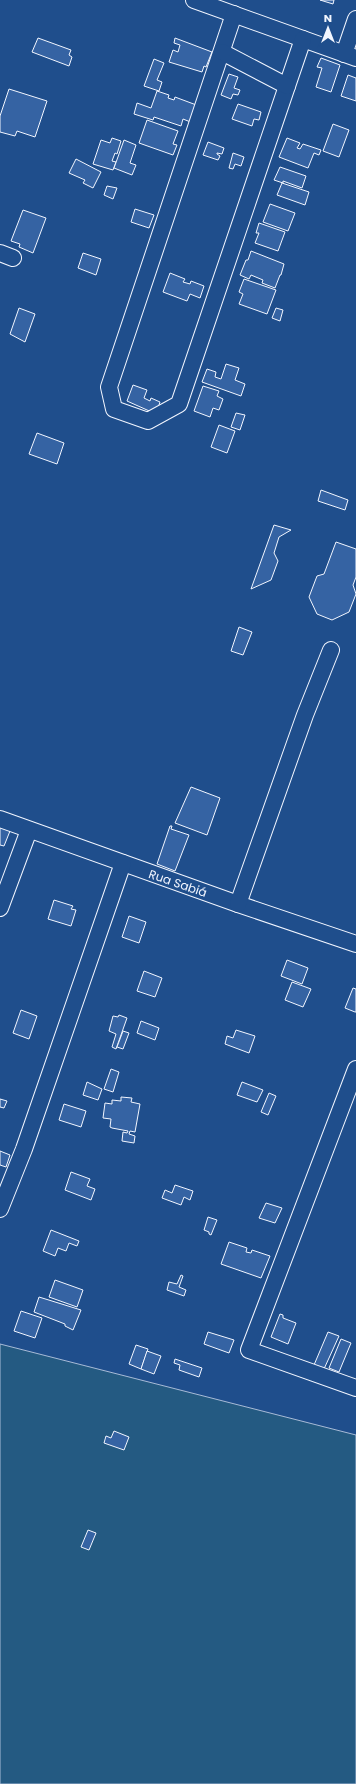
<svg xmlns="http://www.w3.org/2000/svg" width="356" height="1784" viewBox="0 0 356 1784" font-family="Poppins,sans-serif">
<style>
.green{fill:#245a82;stroke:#a8bbd7}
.building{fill:#3563a3;stroke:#f2f6ff}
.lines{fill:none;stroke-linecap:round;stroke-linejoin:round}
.minor-casing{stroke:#f2f6ff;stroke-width:18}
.minor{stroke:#1f4e8c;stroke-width:16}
.labels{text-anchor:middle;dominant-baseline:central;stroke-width:3;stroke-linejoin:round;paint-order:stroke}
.street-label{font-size:12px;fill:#f2f6ff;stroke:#1f4e8c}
</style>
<rect width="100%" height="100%" fill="#1f4e8c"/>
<path class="green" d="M 0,1344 L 356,1435 L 356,1784 L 0,1784 Z"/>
<g class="building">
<path d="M 320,0 L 334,0 L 333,4 Z"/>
<path d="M 38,38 L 71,50 L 69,55 L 72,57 L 69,66 L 32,52 Z"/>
<path d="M 175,38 L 212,52 L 206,67 L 204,66 L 202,72 L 169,62 L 173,50 L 178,52 L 180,45 L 174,43 Z"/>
<path d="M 321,58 L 340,65 L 331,92 L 316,87 L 322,68 L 317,67 Z"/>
<path d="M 154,59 L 164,63 L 157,80 L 162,82 L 159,91 L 144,86 Z"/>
<path d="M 229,74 L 238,77 L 234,88 L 240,90 L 238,95 L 233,94 L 231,99 L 221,95 Z"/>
<path d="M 348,75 L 356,78 L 356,101 L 341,96 Z"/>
<path d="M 9,89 L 47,101 L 35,137 L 17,131 L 15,136 L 0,132 L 0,116 Z"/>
<path d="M 157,91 L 169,95 L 168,98 L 174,100 L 175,97 L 199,106 L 193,123 L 183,119 L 181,126 L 154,117 L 153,120 L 134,114 L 137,103 L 151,108 Z"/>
<path d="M 238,104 L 261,112 L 259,120 L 254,119 L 252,126 L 232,119 Z"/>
<path d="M 147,120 L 178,131 L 173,144 L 177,145 L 173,155 L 139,143 Z"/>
<path d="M 333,124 L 349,130 L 339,157 L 323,151 Z"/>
<path d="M 112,138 L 121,141 L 117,154 L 115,153 L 112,161 L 116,162 L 113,170 L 93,164 L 101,140 L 110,143 Z"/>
<path d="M 287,138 L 300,143 L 297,148 L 300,149 L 303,144 L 321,150 L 319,155 L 314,153 L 308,168 L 279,157 Z"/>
<path d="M 124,140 L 136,145 L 130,163 L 136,165 L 132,175 L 114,168 Z"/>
<path d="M 208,142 L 224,148 L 222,154 L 217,153 L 217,154 L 220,156 L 218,160 L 203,155 Z"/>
<path d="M 233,153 L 244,157 L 241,166 L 235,164 L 233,169 L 229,168 Z"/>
<path d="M 76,159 L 101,172 L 93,188 L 83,183 L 85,180 L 69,173 Z"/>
<path d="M 280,167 L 306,176 L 302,188 L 283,181 L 283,183 L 274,180 Z"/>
<path d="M 282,183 L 309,192 L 305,205 L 277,195 Z"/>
<path d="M 107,186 L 117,188 L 113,199 L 104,195 Z"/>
<path d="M 270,204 L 295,213 L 288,231 L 263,222 Z"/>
<path d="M 135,209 L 154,215 L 149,228 L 131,222 Z"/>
<path d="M 23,210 L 46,218 L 33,253 L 19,247 L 20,244 L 11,241 Z"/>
<path d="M 259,223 L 285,232 L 278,251 L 255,243 L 259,233 L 256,233 Z"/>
<path d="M 251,251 L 284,264 L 281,275 L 280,275 L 275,288 L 262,283 L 263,280 L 251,275 L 249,279 L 240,275 L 246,260 L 248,260 Z"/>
<path d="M 83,253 L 101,259 L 96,275 L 78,268 Z"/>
<path d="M 170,273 L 185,279 L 183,282 L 190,284 L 191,281 L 204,286 L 200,298 L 190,294 L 187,301 L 163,292 Z"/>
<path d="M 244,279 L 276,290 L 267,314 L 239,304 L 243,294 L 239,292 Z"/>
<path d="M 19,308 L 35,314 L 25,342 L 10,334 Z"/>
<path d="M 276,308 L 283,310 L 280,321 L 272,318 Z"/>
<path d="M 226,364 L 239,368 L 235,380 L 245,384 L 241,396 L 202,382 L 207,369 L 216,372 L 215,377 L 221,379 Z"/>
<path d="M 133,385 L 147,390 L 144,398 L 150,401 L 151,398 L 160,402 L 156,414 L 127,401 Z"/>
<path d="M 203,386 L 219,391 L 217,396 L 223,399 L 219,410 L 213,408 L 210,417 L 194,411 Z"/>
<path d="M 236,413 L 245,415 L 240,430 L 231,427 Z"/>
<path d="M 219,425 L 235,431 L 227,453 L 211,447 Z"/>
<path d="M 37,433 L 64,443 L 57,464 L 29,454 Z"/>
<path d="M 321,490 L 348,500 L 345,510 L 318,501 Z"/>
<path d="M 274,525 L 291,530 L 279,537 L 274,553 L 278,561 L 271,580 L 251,589 Z"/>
<path d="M 336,542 L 356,549 L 356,577 L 353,585 L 356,594 L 349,612 L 332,620 L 317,614 L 309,597 L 317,576 L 324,574 Z"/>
<path d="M 239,627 L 252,632 L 243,655 L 231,651 Z"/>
<path d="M 191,787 L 220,798 L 207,835 L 175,823 Z"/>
<path d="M 170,826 L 172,826 L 171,829 L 189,835 L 175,871 L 157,864 Z"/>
<path d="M 0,827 L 10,831 L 4,846 L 0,845 Z"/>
<path d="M 54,900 L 73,906 L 71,909 L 76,910 L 71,926 L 48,919 Z"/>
<path d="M 129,916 L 146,922 L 139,943 L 122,937 Z"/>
<path d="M 287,960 L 308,968 L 302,984 L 281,976 Z"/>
<path d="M 144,971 L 162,978 L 155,997 L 137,991 Z"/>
<path d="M 292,982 L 311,989 L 303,1007 L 285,1000 Z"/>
<path d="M 353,988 L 356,989 L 356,1012 L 355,1012 L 345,1008 Z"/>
<path d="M 21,1010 L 37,1016 L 29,1039 L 13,1033 Z"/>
<path d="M 119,1015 L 127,1018 L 116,1049 L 112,1047 L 116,1034 L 109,1031 L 113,1016 L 118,1017 Z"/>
<path d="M 141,1021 L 159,1028 L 155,1040 L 137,1033 Z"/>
<path d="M 236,1030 L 255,1036 L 249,1053 L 225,1044 L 227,1036 L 233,1038 Z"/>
<path d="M 123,1031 L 129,1033 L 123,1049 L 117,1047 Z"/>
<path d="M 111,1069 L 119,1072 L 113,1092 L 104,1089 Z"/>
<path d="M 87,1082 L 102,1089 L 98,1100 L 83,1095 Z"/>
<path d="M 242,1082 L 263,1090 L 257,1102 L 237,1095 Z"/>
<path d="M 269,1093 L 276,1096 L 268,1115 L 261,1112 Z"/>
<path d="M 121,1097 L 132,1098 L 131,1102 L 140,1104 L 135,1132 L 130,1131 L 129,1134 L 135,1136 L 134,1143 L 122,1141 L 123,1132 L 127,1133 L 128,1131 L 112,1128 L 110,1127 L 111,1119 L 103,1118 L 105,1103 L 112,1104 L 112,1100 L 121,1101 Z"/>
<path d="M 0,1099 L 7,1101 L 4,1108 L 0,1107 Z"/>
<path d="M 64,1104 L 86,1111 L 81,1127 L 59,1120 Z"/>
<path d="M 0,1151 L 10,1155 L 6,1167 L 0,1165 Z"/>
<path d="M 71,1172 L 90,1179 L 87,1186 L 95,1189 L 91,1200 L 65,1190 Z"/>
<path d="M 175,1185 L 193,1191 L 190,1200 L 184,1197 L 181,1205 L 162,1198 L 165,1190 L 172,1193 Z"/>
<path d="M 266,1203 L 282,1208 L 275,1223 L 259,1218 Z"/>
<path d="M 208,1217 L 217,1220 L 211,1235 L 209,1234 L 209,1232 L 204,1230 Z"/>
<path d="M 51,1230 L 79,1241 L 77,1246 L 69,1243 L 66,1251 L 58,1248 L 55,1256 L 43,1251 Z"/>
<path d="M 229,1242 L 247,1248 L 246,1252 L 251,1253 L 252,1250 L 270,1256 L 261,1278 L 221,1264 Z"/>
<path d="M 181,1275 L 183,1276 L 179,1287 L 186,1290 L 184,1296 L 167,1290 L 169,1282 L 177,1284 Z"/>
<path d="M 55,1280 L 83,1290 L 77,1307 L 49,1297 Z"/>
<path d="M 39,1297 L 81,1310 L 73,1330 L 65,1326 L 65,1324 L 34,1312 Z"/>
<path d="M 21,1311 L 42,1318 L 35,1338 L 14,1331 Z"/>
<path d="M 280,1314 L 283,1315 L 283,1318 L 296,1323 L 288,1344 L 271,1337 Z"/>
<path d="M 208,1332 L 234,1340 L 229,1353 L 204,1344 Z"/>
<path d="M 328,1332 L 339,1336 L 324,1369 L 314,1365 Z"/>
<path d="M 341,1339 L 351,1343 L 339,1372 L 329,1368 Z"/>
<path d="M 136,1345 L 148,1349 L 141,1369 L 129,1364 Z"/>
<path d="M 147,1351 L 161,1356 L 154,1374 L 141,1369 Z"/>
<path d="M 175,1359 L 202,1368 L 199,1377 L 179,1370 L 180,1365 L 174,1363 Z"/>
<path d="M 114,1431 L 129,1437 L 124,1450 L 104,1443 L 106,1436 L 111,1438 Z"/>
<path d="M 88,1530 L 96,1533 L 89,1550 L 81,1547 Z"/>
</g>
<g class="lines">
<g class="minor-casing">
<g id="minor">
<path d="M 194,0 L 356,58"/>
<path d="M 234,14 L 109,387 L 114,409 L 148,421 L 179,404 L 303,39"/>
<path d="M 222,52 L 287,86"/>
<path d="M 344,54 L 356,19"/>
<path d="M 0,253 L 13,258"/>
<path d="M 0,819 L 238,904 L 356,944"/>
<path d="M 238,904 L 305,715 L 331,650"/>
<path d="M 0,908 L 29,830"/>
<path d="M 356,1069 L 249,1350 L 356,1388"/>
<path d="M 0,1209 L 24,1149 L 123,863"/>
</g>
</g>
<use href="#minor" class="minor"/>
</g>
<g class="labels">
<g class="street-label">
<text transform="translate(178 883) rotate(19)">Rua Sabiá</text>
</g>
</g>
<g transform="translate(328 28)" stroke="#1f4e8c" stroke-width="3" paint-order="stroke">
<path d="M0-3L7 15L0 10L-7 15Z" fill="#f2f6ff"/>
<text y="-6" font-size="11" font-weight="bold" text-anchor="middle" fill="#f2f6ff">N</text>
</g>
</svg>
